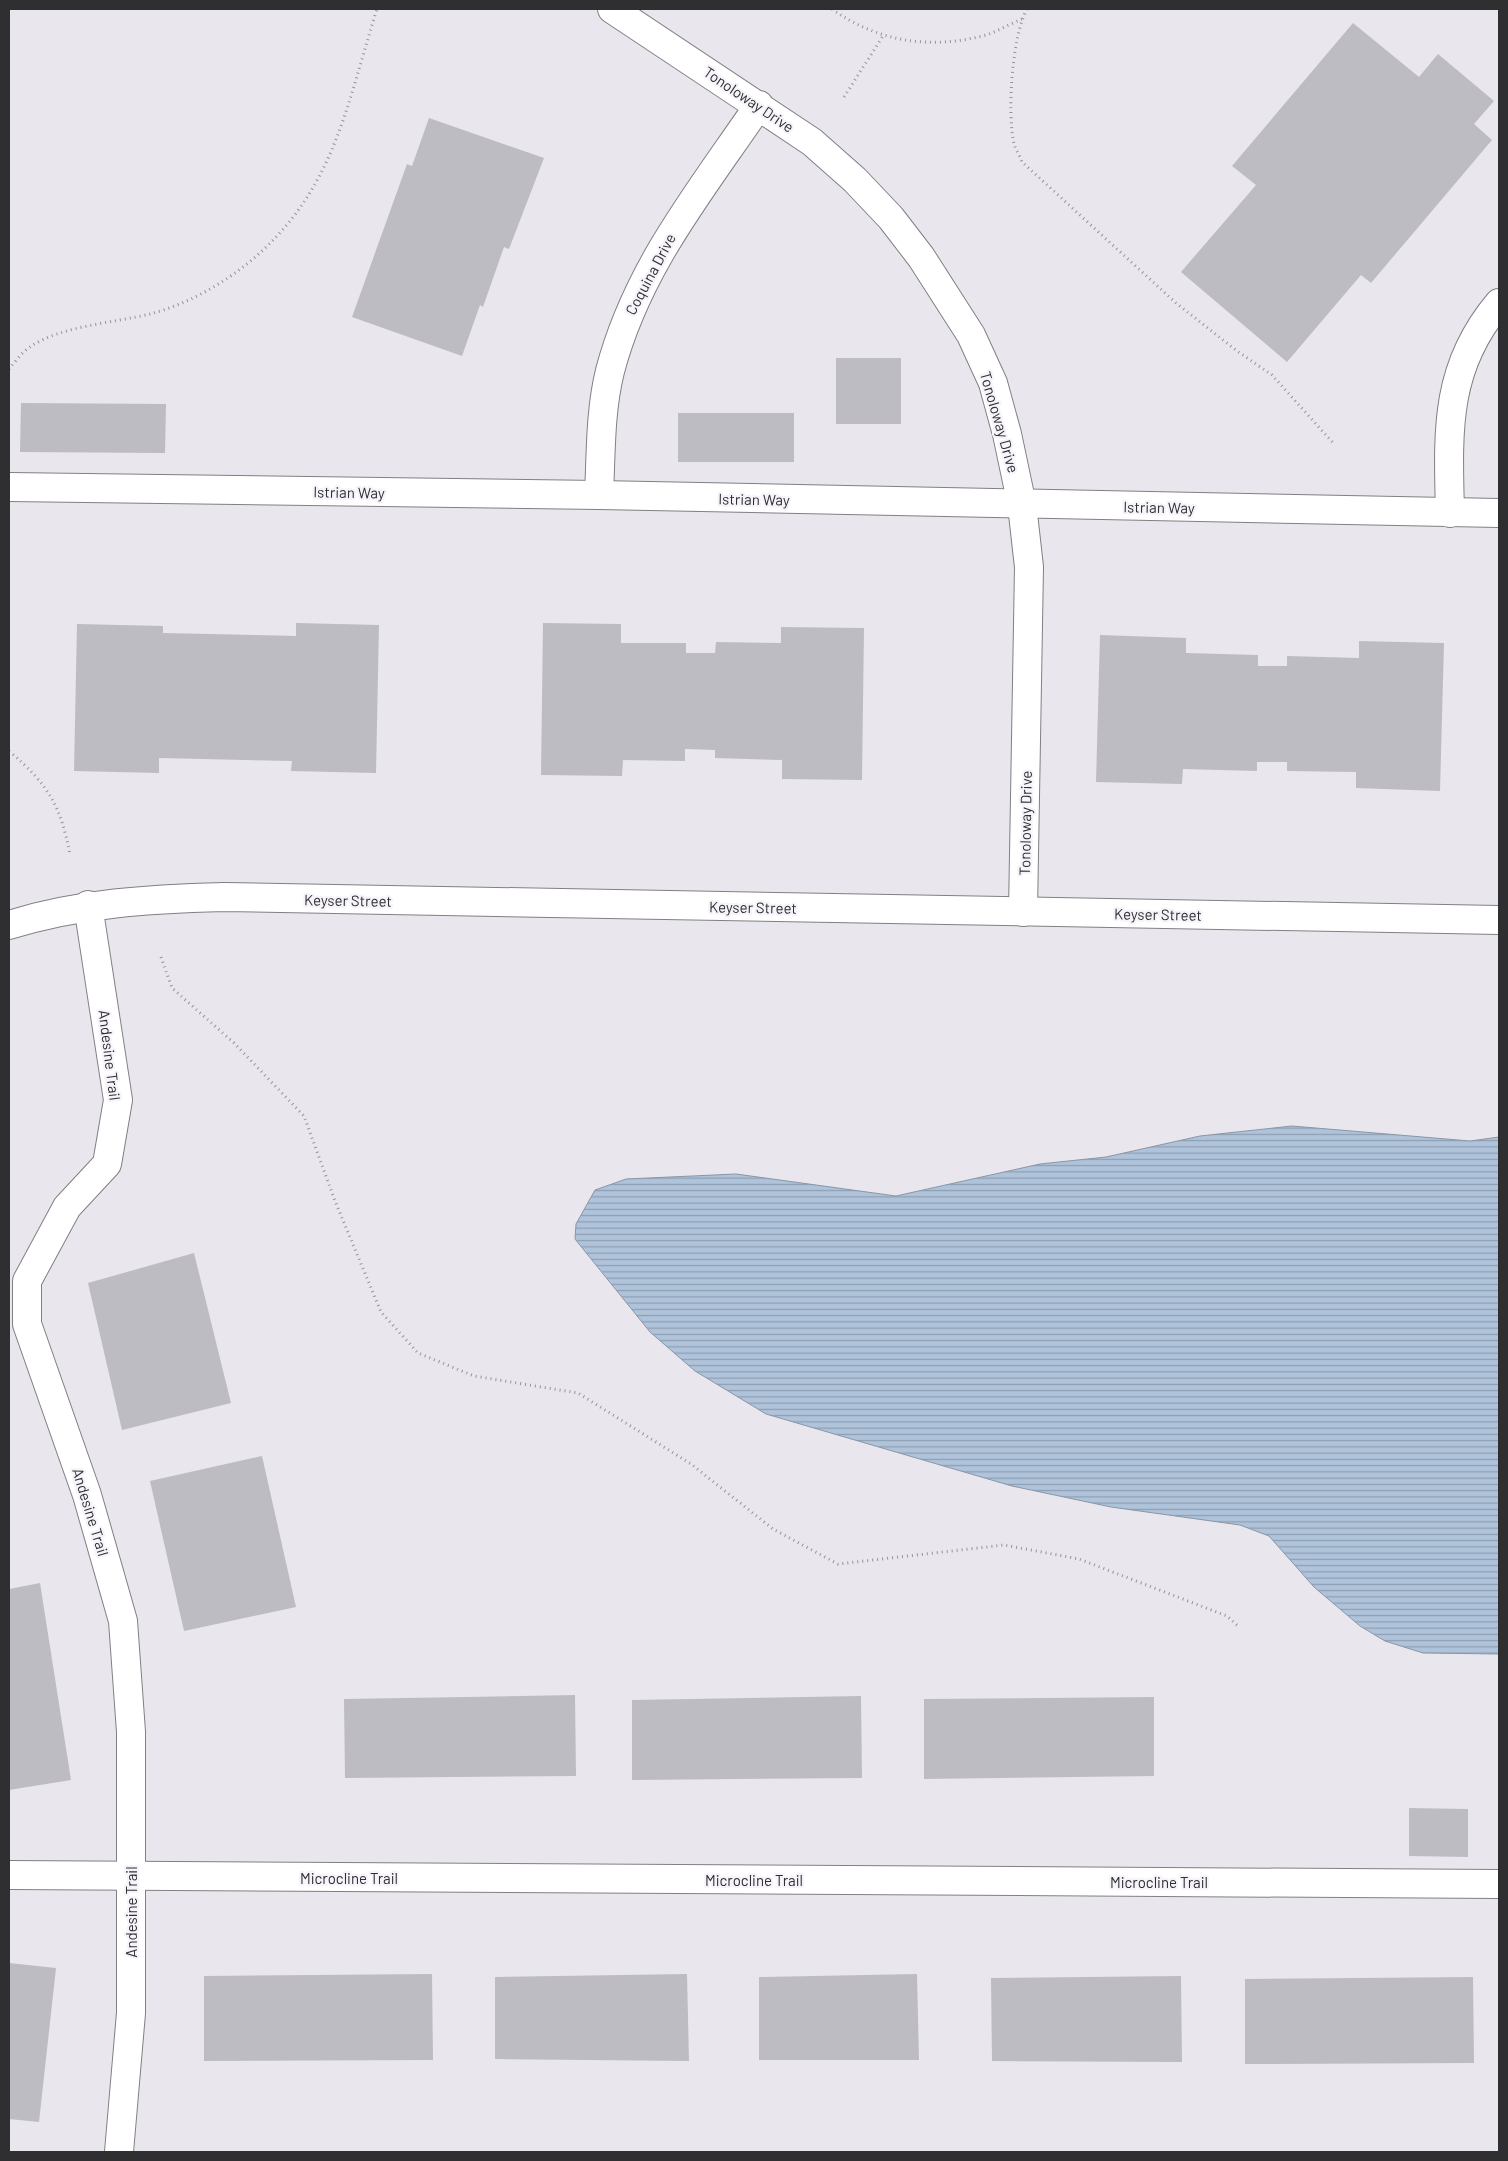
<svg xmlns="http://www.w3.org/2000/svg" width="1508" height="2161" viewBox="0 0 1508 2161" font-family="Barlow,sans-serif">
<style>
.water{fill:url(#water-rules);stroke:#8996a8}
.building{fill:#bcbcc2}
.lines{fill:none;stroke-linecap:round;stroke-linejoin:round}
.minor-casing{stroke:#817f84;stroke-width:30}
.path{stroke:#959498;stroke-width:3;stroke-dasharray:1 4;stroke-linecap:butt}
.minor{stroke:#fff;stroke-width:28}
.labels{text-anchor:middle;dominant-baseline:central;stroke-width:4.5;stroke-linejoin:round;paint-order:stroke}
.street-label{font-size:15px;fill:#2f2e30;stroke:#f6f4fa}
</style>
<defs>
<pattern id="water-rules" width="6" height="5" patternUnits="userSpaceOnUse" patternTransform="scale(1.25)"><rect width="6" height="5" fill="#afc3db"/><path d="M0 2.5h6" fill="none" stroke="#8f9fb2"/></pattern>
</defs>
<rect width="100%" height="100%" fill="#e9e7ed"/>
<path class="water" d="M 1292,1126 L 1470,1141 L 1499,1137 L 1499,1654 L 1423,1653 L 1385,1641 L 1360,1626 L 1314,1587 L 1269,1536 L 1240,1525 L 1111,1507 L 1012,1486 L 766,1414 L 695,1371 L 650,1332 L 575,1239 L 576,1224 L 595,1190 L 626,1179 L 736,1174 L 896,1196 L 1040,1164 L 1106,1157 L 1200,1136 Z"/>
<g class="building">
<path d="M 1353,23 L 1419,77 L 1438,54 L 1494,101 L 1474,124 L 1492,140 L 1371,283 L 1361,275 L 1287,362 L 1181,272 L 1256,185 L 1232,166 Z"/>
<path d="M 429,118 L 544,158 L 509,249 L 504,247 L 483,307 L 480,305 L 462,356 L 352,317 L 407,164 L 412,166 Z"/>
<rect x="836" y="358" width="65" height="66"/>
<path d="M 21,403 L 166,404 L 165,453 L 20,452 Z"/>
<rect x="678" y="413" width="116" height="49"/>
<path d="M 296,623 L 379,625 L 376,773 L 291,771 L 292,761 L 159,758 L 159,773 L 74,771 L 77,624 L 163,626 L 163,633 L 296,636 Z"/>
<path d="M 543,623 L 621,624 L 621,643 L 686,643 L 686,653 L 715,653 L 716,642 L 781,643 L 781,627 L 864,628 L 862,780 L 782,779 L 782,760 L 715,758 L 715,750 L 685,749 L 685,761 L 623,760 L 622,776 L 541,775 Z"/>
<path d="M 1100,635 L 1186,638 L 1186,653 L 1258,655 L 1258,666 L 1287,666 L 1287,656 L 1359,658 L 1359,641 L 1444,643 L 1440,791 L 1356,788 L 1356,772 L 1287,771 L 1287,762 L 1257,762 L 1257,771 L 1183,769 L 1182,784 L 1096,782 Z"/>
<path d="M 194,1253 L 231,1403 L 122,1430 L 88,1283 Z"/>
<path d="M 262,1456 L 296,1607 L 184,1631 L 150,1481 Z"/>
<path d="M 40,1583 L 71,1780 L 9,1790 L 9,1589 Z"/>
<path d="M 575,1695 L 576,1776 L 345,1778 L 344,1699 Z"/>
<path d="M 861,1696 L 862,1778 L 632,1780 L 632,1700 Z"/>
<path d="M 1154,1697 L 1154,1776 L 924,1779 L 924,1699 Z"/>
<path d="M 1409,1808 L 1468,1809 L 1468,1857 L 1409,1856 Z"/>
<path d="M 9,1963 L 56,1968 L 39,2122 L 9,2119 Z"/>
<path d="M 432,1974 L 433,2060 L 204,2061 L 204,1976 Z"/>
<path d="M 687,1974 L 689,2061 L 495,2059 L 495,1977 Z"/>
<path d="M 917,1974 L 919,2060 L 759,2060 L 759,1977 Z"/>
<path d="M 1181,1976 L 1182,2062 L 992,2061 L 991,1978 Z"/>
<path d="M 1473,1977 L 1474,2063 L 1245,2064 L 1245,1979 Z"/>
</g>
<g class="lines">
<g class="minor-casing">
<g id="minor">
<path d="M 612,9 L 812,142 L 855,180 L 891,218 L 921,257 L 971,335 L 993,383 L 1007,434 L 1022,505 L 1029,567 L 1023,912"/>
<path d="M 9,487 L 599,495 L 1499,513"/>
<path d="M 599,495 C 601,454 600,411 610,371 C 637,268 700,192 759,105"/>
<path d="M 1450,513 C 1448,432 1444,368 1499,303"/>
<path d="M 88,905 L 118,1100 L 107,1164 L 67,1207 L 27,1281 L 27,1324 L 87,1495 L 123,1621 L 131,1732 L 131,2013 L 119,2152"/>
<path d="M 9,925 C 79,903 150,899 224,897 L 1499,920"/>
<path d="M 9,1875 L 1499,1884"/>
</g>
</g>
<g class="path">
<path d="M 832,9 C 878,42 931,50 986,35 C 998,31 1010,24 1022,19"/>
<path d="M 1027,9 C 1012,36 1007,113 1014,144 C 1016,150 1020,156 1022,162 L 1176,303 L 1237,351 L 1272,375 L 1335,445"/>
<path d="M 844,97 L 883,36"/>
<path d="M 9,369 C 15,362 22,352 30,347 C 60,326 113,323 150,314 C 185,305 219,286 247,264 C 334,193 345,110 377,9"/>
<path d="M 9,751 C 48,784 61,806 70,855"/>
<path d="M 161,957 L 172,988 L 234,1043 L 304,1116 L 335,1201 L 381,1312 L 418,1353 L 474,1376 L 578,1393 L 691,1464 L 773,1529 L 838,1564 L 1004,1545 L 1079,1559 L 1227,1616 L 1239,1627"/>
</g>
<use href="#minor" class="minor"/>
</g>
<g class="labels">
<g class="street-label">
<text transform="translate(749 99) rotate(34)">Tonoloway Drive</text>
<text transform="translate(650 274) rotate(-62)">Coquina Drive</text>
<text transform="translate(1000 422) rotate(74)">Tonoloway Drive</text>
<text transform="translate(349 492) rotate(1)">Istrian Way</text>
<text transform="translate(754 499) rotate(1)">Istrian Way</text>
<text transform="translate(1159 507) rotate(1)">Istrian Way</text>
<text transform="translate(1025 823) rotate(-89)">Tonoloway Drive</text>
<text transform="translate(348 900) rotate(1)">Keyser Street</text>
<text transform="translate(753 907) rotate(1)">Keyser Street</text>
<text transform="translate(1158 914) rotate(1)">Keyser Street</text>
<text transform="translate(110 1055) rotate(83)">Andesine Trail</text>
<text transform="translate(91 1512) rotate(73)">Andesine Trail</text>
<text x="349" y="1878">Microcline Trail</text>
<text x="754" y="1880">Microcline Trail</text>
<text x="1159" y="1882">Microcline Trail</text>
<text transform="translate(131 1912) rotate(-90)">Andesine Trail</text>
</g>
</g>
<rect width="1508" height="2161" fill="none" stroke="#2f2e30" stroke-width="20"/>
</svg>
